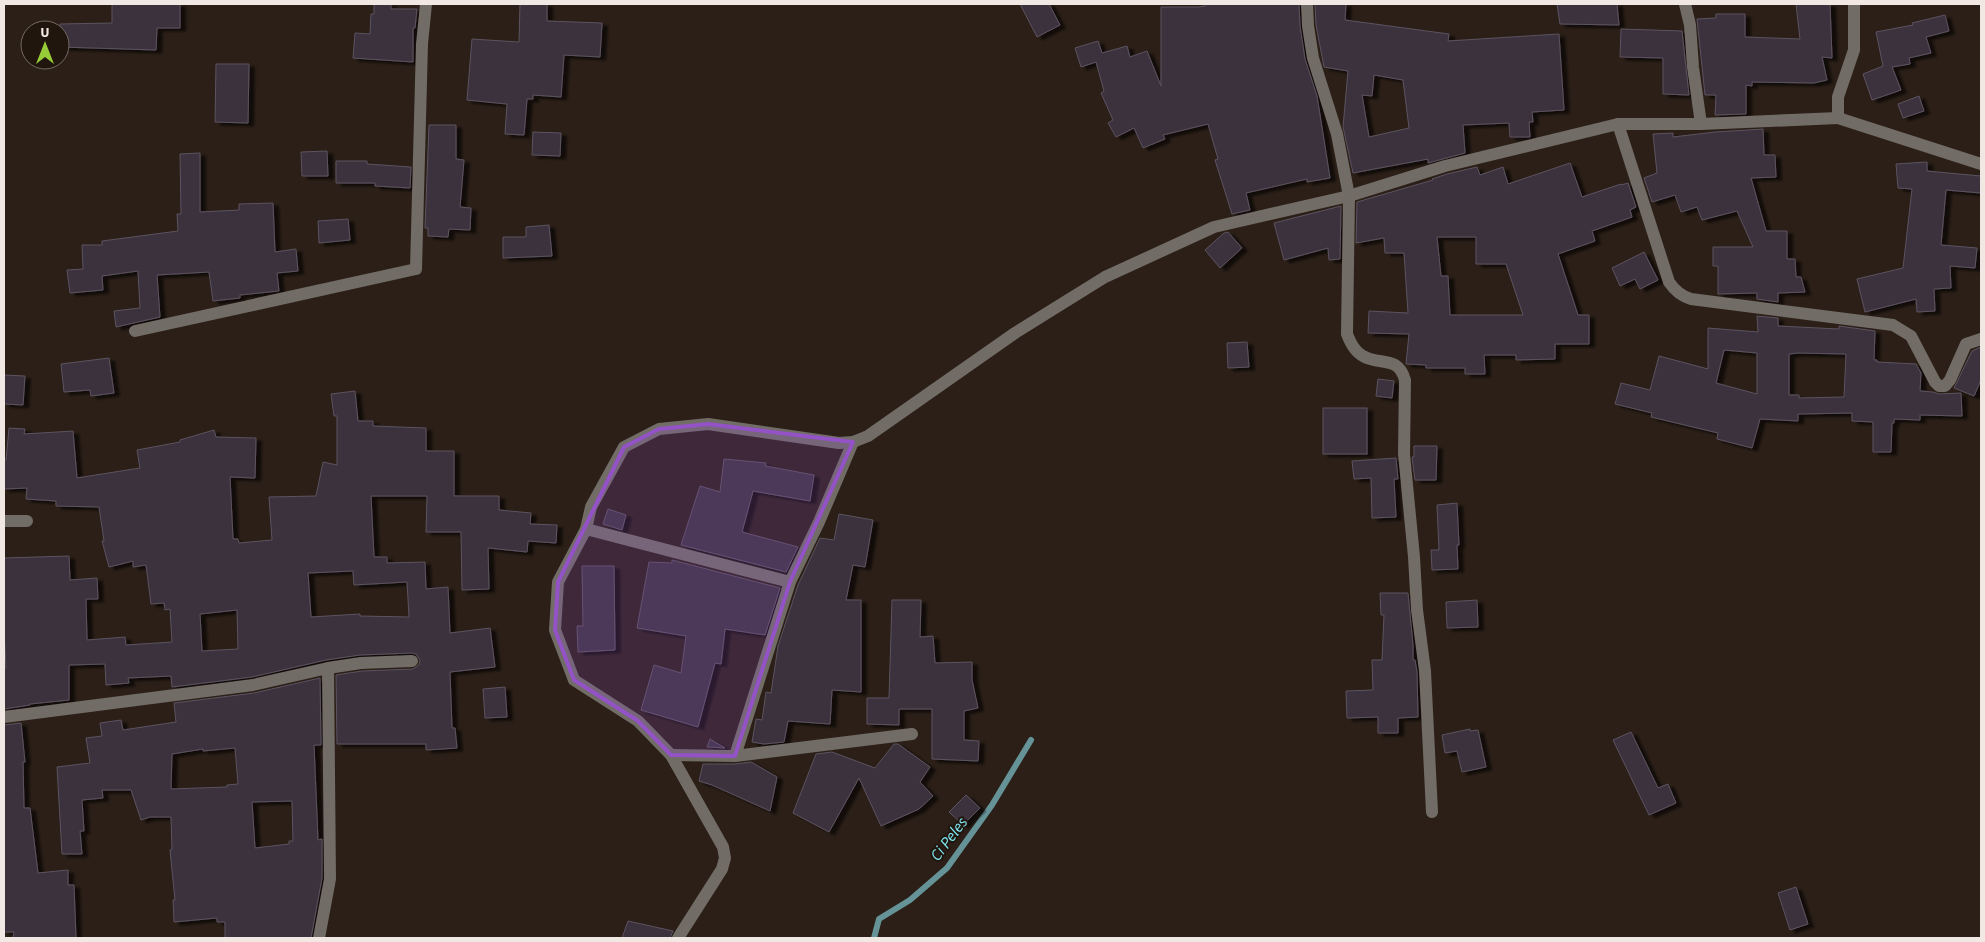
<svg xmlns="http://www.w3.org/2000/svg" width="1985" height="942" font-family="'Source Sans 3',sans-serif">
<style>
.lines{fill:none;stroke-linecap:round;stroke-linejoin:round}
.stream{stroke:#659397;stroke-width:6}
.building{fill:#3a323d;stroke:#5c5360;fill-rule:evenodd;filter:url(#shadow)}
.minor{stroke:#716c66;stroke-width:12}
.marked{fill:#9352c6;fill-opacity:0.2;stroke:#9352c6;stroke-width:4;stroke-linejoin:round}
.labels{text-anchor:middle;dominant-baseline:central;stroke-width:4;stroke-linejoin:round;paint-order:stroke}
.water-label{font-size:16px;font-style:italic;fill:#7ee8f3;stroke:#21160e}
</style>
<defs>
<filter id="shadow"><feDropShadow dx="5.5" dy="3" stdDeviation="1" flood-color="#0009"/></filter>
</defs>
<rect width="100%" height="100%" fill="#2b1f17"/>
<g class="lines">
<polyline class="stream" points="874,938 879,919 910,900 947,868 992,805 1031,740"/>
</g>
<g class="building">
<polygon points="112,4 180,4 180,28 157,28 156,50 60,47 60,24 112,23"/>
<polygon points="374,4 391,4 391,9 417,9 415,28 413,28 413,62 353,58 355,33 370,34 371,14 374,14"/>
<polygon points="520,4 547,4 547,21 602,23 600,57 564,55 561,97 533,95 533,99 527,99 524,135 505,134 507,104 467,100 472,39 519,42"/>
<polygon points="1020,4 1049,4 1060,25 1037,37"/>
<polygon points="1205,4 1299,4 1300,26 1305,59 1317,96 1330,178 1307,182 1307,179 1246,193 1250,210 1232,214 1215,160 1218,159 1208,124 1163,135 1165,139 1143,148 1134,128 1116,137 1108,123 1113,120 1101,93 1104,91 1096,62 1081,67 1075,48 1098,41 1102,53 1127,46 1130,57 1147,51 1161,86 1161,7 1198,7 1205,6"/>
<path d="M 1315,4 L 1346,4 L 1345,20 L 1449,34 L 1448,41 L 1559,34 L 1564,110 L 1532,112 L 1533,122 L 1529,122 L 1530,137 L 1510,137 L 1509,123 L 1463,125 L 1465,153 L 1428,163 L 1428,159 L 1353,173 L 1343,127 L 1348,71 L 1324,67 L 1316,25 ZM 1374,75 L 1403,80 L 1409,128 L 1369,137 L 1362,95 L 1372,96 Z"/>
<polygon points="1557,4 1617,4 1619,25 1560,24"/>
<polygon points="1796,4 1830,4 1832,58 1822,57 1827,80 1814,83 1752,82 1752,86 1746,85 1746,114 1715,115 1716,95 1705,95 1697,19 1716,18 1716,14 1745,14 1745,37 1800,39"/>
<polygon points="1945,15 1949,31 1926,37 1931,53 1909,58 1910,64 1892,67 1901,90 1872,100 1863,74 1883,66 1876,32 1913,25 1912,23"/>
<polygon points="1621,29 1682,31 1689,95 1663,94 1663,58 1620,57"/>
<polygon points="216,64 249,64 248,123 215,122"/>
<polygon points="1919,96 1924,111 1903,118 1898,104"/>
<polygon points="429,125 456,125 456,159 464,160 460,207 471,208 470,230 449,229 448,237 428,236 428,228 425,228"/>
<polygon points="1763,129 1764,155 1775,155 1776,177 1751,178 1766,231 1787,231 1787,259 1795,259 1796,277 1801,277 1805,292 1778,293 1778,302 1757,299 1757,293 1718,294 1718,266 1713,266 1713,247 1753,247 1737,211 1702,220 1697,207 1681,212 1675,195 1652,202 1644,178 1657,173 1653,134 1673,133 1673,137 1715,132"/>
<polygon points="533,132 561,133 560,156 532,155"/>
<polygon points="327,151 328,176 302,176 301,152"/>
<polygon points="200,153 200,212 239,210 239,204 273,203 275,252 296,249 298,271 277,273 279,291 240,295 240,298 213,301 209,272 157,275 160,317 116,327 114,311 140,308 138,271 102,276 103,290 70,293 67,270 83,269 82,245 102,245 102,241 178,231 177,214 181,214 180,154"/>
<polygon points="336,161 367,161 367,164 411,167 410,188 375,186 375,183 336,183"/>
<polygon points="1927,162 1927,171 1981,176 1981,193 1946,190 1941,245 1977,248 1975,268 1950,266 1951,288 1934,289 1935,311 1917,312 1916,299 1865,312 1857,279 1903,268 1912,189 1898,188 1896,164"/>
<path d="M 1570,163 L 1582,197 L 1621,184 L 1621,185 L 1628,183 L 1636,207 L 1630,210 L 1632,217 L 1592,231 L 1595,241 L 1558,254 L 1578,315 L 1589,315 L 1589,344 L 1555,344 L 1555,359 L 1516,360 L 1516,355 L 1484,355 L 1485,374 L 1465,374 L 1465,368 L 1426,368 L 1426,365 L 1406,364 L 1409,334 L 1368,333 L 1369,311 L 1408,313 L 1404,253 L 1385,253 L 1384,238 L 1356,243 L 1357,202 L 1433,180 L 1432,179 L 1447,174 L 1477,167 L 1480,175 L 1503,167 L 1508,184 ZM 1437,237 L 1476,237 L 1476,264 L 1506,264 L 1523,315 L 1450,315 L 1448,276 L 1441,276 Z"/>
<polygon points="1341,206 1340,259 1329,260 1328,248 1284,260 1274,223"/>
<polygon points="348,219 350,240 319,243 318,221"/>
<polygon points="549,225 552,256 503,258 503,237 526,237 526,227"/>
<polygon points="1228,232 1242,248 1220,268 1205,250 1224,233"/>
<polygon points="1644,252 1658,280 1640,289 1635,279 1620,286 1612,268"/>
<path d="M 1757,316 L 1778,318 L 1778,326 L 1839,329 L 1839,326 L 1875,331 L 1874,360 L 1877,360 L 1877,362 L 1916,364 L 1921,373 L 1920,391 L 1933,392 L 1939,394 L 1961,393 L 1962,416 L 1920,415 L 1920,420 L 1894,419 L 1894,423 L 1892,423 L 1891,452 L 1873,452 L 1873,422 L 1852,421 L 1852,413 L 1798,414 L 1798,421 L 1760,419 L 1752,448 L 1717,439 L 1718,433 L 1651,417 L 1652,413 L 1615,404 L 1621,383 L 1650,390 L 1659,356 L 1708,369 L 1708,328 L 1758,332 ZM 1724,350 L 1757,353 L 1757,394 L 1716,383 ZM 1798,353 L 1846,354 L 1844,397 L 1799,398 L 1799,395 L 1789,395 L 1789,354 Z"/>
<polygon points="1247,342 1249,367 1228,368 1227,343"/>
<polygon points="1981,347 1981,380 1974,396 1954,388 1972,351"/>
<polygon points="109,358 114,393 91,396 90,390 64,392 61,364"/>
<polygon points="4,375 25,376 23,405 4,404"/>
<polygon points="1378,379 1394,381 1392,398 1376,396"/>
<path d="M 355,391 L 358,421 L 373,421 L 373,426 L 426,428 L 426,451 L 454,451 L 454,496 L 499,496 L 499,510 L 531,513 L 530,524 L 557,525 L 556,543 L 528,541 L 527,552 L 488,548 L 489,589 L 462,590 L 461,532 L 426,532 L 427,496 L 371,496 L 374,557 L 387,557 L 387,563 L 425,562 L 426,589 L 448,587 L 450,633 L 490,628 L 495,667 L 450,672 L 452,728 L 455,728 L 457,748 L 426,750 L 426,744 L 337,744 L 336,675 L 362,671 L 413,669 L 419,665 L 420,660 L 416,654 L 412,653 L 360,655 L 326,660 L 252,677 L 172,687 L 171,676 L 128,678 L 129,683 L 106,685 L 105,664 L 69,665 L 69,700 L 30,704 L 30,705 L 4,709 L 4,668 L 6,668 L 4,629 L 4,558 L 69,556 L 70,580 L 97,578 L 98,599 L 86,599 L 87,640 L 125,637 L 126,645 L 172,642 L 170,609 L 165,610 L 164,603 L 151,604 L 146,565 L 133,567 L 133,561 L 109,567 L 102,541 L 104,541 L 99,507 L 56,506 L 56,501 L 26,499 L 27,488 L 4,489 L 4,460 L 6,460 L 9,428 L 25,429 L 24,434 L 73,431 L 77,478 L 140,468 L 137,450 L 180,442 L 180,440 L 214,430 L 216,437 L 256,438 L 255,478 L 230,477 L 233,539 L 238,539 L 239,543 L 272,540 L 269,497 L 316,496 L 323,462 L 337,465 L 337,416 L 334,416 L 331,394 ZM 353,571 L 354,585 L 407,582 L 409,617 L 360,616 L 360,614 L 311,617 L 308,573 ZM 237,610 L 238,649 L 202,651 L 200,614 Z"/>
<rect x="1323" y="408" width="44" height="46"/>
<polygon points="1414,446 1437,446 1436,480 1415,480 1412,457 1414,457"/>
<polygon points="1396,458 1398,479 1394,479 1396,517 1372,518 1371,478 1354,479 1352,461"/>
<polygon points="724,459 766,463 765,466 814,475 810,501 753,491 742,532 798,547 786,572 681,545 700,486 720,492"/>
<polygon points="1457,503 1459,545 1457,545 1458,569 1432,570 1431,550 1439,550 1437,505"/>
<polygon points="608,509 626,515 622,530 603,524"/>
<polygon points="839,514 873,520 865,567 853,565 846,600 861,600 861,692 832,690 830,724 788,721 784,742 764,744 752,742 756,719 762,720 766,692 771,693 778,646 798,585 820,538 834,540"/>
<polygon points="672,560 780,588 765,635 725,629 721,664 715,663 698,727 641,710 654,665 681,673 686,636 637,628 649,562 672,563"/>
<polygon points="582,566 614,566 615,650 578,652 577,626 583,626"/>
<polygon points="1380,593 1408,593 1413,645 1413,660 1415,660 1417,672 1418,717 1398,718 1398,733 1378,733 1378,717 1347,718 1346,691 1373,690 1372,660 1382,660 1384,615 1381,615"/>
<polygon points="892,600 921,600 920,637 933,636 935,663 972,662 972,680 978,708 964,711 964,740 979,741 978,761 932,759 932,709 899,709 899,725 867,724 867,698 889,698"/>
<polygon points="1477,600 1478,627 1447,628 1446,602"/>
<path d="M 320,678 L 321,745 L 314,745 L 318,840 L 322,839 L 322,878 L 311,938 L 225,938 L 225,922 L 217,922 L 217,918 L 174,922 L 173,900 L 175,900 L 170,850 L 172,849 L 171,817 L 150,817 L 141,820 L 131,790 L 102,790 L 103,798 L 82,800 L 84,831 L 80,831 L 82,854 L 62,854 L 57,767 L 90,763 L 86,738 L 102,736 L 100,723 L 121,720 L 123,730 L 176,722 L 174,703 L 254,693 ZM 235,748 L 238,784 L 227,785 L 227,787 L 171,789 L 172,754 L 203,749 L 203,751 ZM 292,801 L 293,841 L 289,841 L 289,844 L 255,848 L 252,802 Z"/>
<polygon points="505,687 507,717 485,718 483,689"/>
<polygon points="21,723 25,762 23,762 24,808 30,808 38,873 68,870 68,885 74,885 76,938 13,938 14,932 4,932 4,725"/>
<polygon points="1470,729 1470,731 1478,730 1486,767 1462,772 1457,751 1445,753 1442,735"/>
<polygon points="1631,732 1658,788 1668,784 1676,803 1649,815 1613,740"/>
<polygon points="710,739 725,748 707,747"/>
<polygon points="894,744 898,744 930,767 920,782 933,796 919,809 881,826 859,778 829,832 793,813 816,754 832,752 875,768"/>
<polygon points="751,762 777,777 770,811 712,785 699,781 703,764 735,764"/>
<polygon points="966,795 980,808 963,825 949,812"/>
<polygon points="1796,887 1808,924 1790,930 1778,893"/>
<polygon points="628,921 673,931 670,938 622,938"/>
</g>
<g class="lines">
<g class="minor">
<path d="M 1307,4 L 1308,26 L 1313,58 L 1337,134 L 1349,196 L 1347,334 C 1350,342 1355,352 1363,356 C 1380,366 1398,355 1405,380 L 1404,454 L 1414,557 L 1417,610 L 1425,671 L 1432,812"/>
<polyline points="1685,4 1690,25 1693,67 1701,124"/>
<polyline points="1838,118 1981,164"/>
<path d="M 1618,124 L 1669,282 C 1675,291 1681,296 1691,299 L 1893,325 L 1911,336 L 1935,382 L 1939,386 L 1945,386 L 1950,380 L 1966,344 L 1981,339"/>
<polyline points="135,331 416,269 422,44 426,4"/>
<polyline points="4,521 27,521"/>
<polyline points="586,529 790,582"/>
<polyline points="4,717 253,685 328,668 361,663 412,661"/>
<polyline points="671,755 735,756 912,734"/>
<polyline points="735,756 790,582 819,522 853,442"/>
<polyline points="319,938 330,879 328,668"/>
<polyline points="678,938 722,869 725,858 723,847 671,755 638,721 574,680 555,630 558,582 586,529 591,507 624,447 659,429 708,424 839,443 853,442 868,436 1015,333 1105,277 1214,227 1349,196 1445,166 1618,124 1701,124 1838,118 1838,97 1854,50 1854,4"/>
</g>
</g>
<path class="marked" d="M 708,424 L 853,442 L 790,582 L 735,756 L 671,755 L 638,721 L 574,680 L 555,630 L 558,582 L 624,447 L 659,429 Z"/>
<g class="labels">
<g class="water-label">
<text transform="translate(949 839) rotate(-53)">Ci Peles</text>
</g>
</g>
<rect width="1985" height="942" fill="none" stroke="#f1e8e3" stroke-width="10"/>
<g transform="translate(45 45)"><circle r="24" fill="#21160e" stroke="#746a63"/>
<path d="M0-4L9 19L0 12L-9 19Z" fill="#97cc38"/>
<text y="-8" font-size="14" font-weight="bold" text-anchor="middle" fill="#f1e8e3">U</text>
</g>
</svg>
